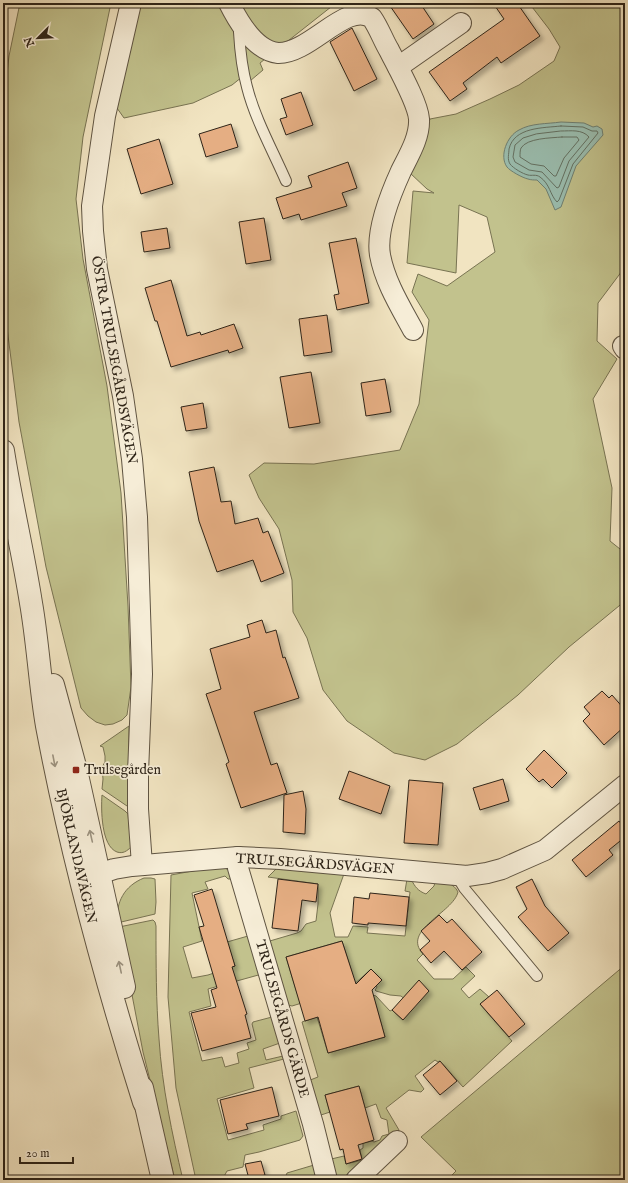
<svg xmlns="http://www.w3.org/2000/svg" width="628" height="1183" font-family="'IM FELL English',serif">
<style>
.green{fill:#c2c28d;stroke:#787352}
.water{fill:#9bbfb1;stroke:#6f8174}
.lines{fill:none;stroke-linecap:round;stroke-linejoin:round}
.shore{stroke:#647264;stroke-width:1}
.building{fill:#e5ae83;stroke:#2e2418;filter:url(#shadow)}
.service-casing{stroke:#5f5442;stroke-width:12}
.minor-casing{stroke:#5f5442;stroke-width:22}
.tertiary-casing{stroke:#5f5442;stroke-width:24}
.service{stroke:#f6edd7;stroke-width:10}
.minor{stroke:#f6edd7;stroke-width:20}
.tertiary{stroke:#f6edd7;stroke-width:22}
.oneway{stroke:#9c9381}
.poi-dot{fill:#8f2418;stroke:#f6edd7;stroke-width:1.5}
.labels{text-anchor:middle;dominant-baseline:central;stroke-width:3.5;stroke-linejoin:round;paint-order:stroke}
.street-label{font-size:14px;fill:#2e2418;stroke:#f6edd7}
.poi-label{font-size:14px;fill:#2e2418;stroke:#f6edd7;text-anchor:start}
</style>
<defs>
<filter id="shadow"><feDropShadow dx="3.5" dy="3.5" stdDeviation="2" flood-color="#0004"/></filter>
</defs>
<rect width="100%" height="100%" fill="#f1e4c1"/>
<filter id="stains"><feTurbulence type="fractalNoise" baseFrequency=".005" numOctaves="4"/><feColorMatrix values="0 0 0 0 .2 0 0 0 0 .09 0 0 0 0 .02 0 0 0 .5 -.17"/></filter>
<radialGradient id="worn" r=".72"><stop offset=".6" stop-color="#630" stop-opacity="0"/><stop offset="1" stop-color="#630" stop-opacity=".3"/></radialGradient>
<g class="green">
<polygon points="20,3 111,3 83,137 76,199 83,259 107,386 121,493 128,606 131,687 127,715 122,720 113,724 105,725 96,722 88,716 81,708 46,567 19,422 3,296 3,111 9,56"/>
<polygon points="134,3 336,3 260,63 263,70 250,81 247,73 232,85 193,103 124,118 112,101"/>
<polygon points="529,3 625,3 625,267 598,303 597,341 617,359 593,399 612,488 610,541 625,553 625,601 569,647 518,695 457,744 425,760 394,753 347,721 323,690 307,638 293,612 292,580 279,529 259,498 249,475 264,463 314,464 400,450 419,404 429,320 412,292 418,274 447,286 495,252 487,217 459,205 456,273 407,263 413,191 434,193 427,189 410,173 430,119 456,114 490,99 519,85 554,61 560,47 549,29"/>
<polygon points="129,726 128,805 127,806 102,789 103,779 102,767 105,762 105,756 103,747 100,746"/>
<path d="M 102,795 L 125,811 L 128,814 L 131,847 C 127,851 123,854 117,852 C 101,846 101,809 102,795 Z"/>
<polygon points="214,867 222,867 229,870 231,879 228,879 225,876 205,882 208,889 192,893 202,941 183,947 192,978 208,975 235,966 227,942 248,936 262,974 208,989 211,1006 189,1012 202,1061 222,1057 225,1067 239,1063 237,1053 249,1049 247,1043 256,1040 252,1024 253,1022 272,1017 280,1043 263,1049 266,1060 283,1056 284,1059 249,1068 254,1088 217,1099 228,1140 264,1130 263,1125 281,1119 281,1116 296,1111 303,1136 300,1140 259,1152 245,1155 243,1167 227,1171 222,1180 196,1180 176,1088 168,997 171,875"/>
<path d="M 278,867 L 345,871 L 330,913 L 335,937 L 348,937 L 353,926 L 368,927 L 367,933 L 405,936 L 410,892 L 405,891 L 407,879 L 411,879 C 415,887 418,891 426,894 L 434,886 L 436,879 C 444,882 454,883 458,892 C 453,913 401,930 423,954 L 417,960 L 434,979 L 453,979 L 466,967 L 475,976 L 461,989 L 469,998 L 480,989 L 489,997 L 480,1004 L 512,1041 L 463,1087 L 440,1061 L 438,1062 L 435,1060 L 415,1076 L 424,1089 L 421,1092 L 409,1090 L 386,1108 L 399,1130 L 349,1180 L 332,1180 L 327,1160 L 344,1156 L 346,1164 L 362,1160 L 360,1150 L 363,1148 L 363,1143 L 372,1141 L 374,1142 L 380,1140 L 382,1136 L 389,1134 L 387,1120 L 381,1118 L 376,1104 L 365,1108 L 359,1086 L 325,1095 L 330,1112 L 315,1117 L 305,1082 L 318,1077 L 302,1022 L 317,1017 L 314,1007 L 328,1053 L 385,1037 L 373,995 L 376,996 L 390,1011 L 392,1010 L 403,1020 L 414,1007 L 401,996 L 390,995 L 376,991 L 375,990 L 377,987 L 376,985 L 382,980 L 371,969 L 351,987 L 354,979 L 342,941 L 286,957 L 298,996 L 315,999 L 292,1006 L 288,1005 L 263,943 L 297,933 L 301,931 L 306,924 L 316,921 L 318,904 L 318,884 L 268,877 Z"/>
<path d="M 144,878 L 151,878 L 155,879 L 156,902 L 155,914 L 117,923 C 116,902 124,886 144,878 Z"/>
<path d="M 153,920 L 155,922 L 156,926 C 156,964 156,1001 159,1039 C 162,1086 172,1134 183,1180 L 175,1180 L 143,1052 L 119,927 Z"/>
<polygon points="625,965 625,1180 447,1180 456,1171 421,1137"/>
<polygon points="314,1165 320,1180 284,1180 287,1173"/>
</g>
<path class="water" d="M 561,122 L 584,123 L 593,127 L 597,126 L 602,129 L 603,135 L 576,166 L 561,207 L 555,210 L 546,189 L 537,180 C 534,180 531,180 528,179 C 523,178 510,171 507,167 C 499,156 507,136 519,130 C 531,123 547,124 561,122 Z"/>
<g class="lines">
<g class="shore">
<path d="M 561,126 L 583,127 L 592,131 L 597,131 L 598,133 L 573,164 L 559,200 L 557,202 C 550,195 550,184 540,177 C 536,174 532,176 528,175 C 523,174 513,168 510,164 C 507,159 509,154 509,149 C 514,127 543,128 561,126 Z"/>
<path d="M 561,131 C 571,131 582,129 589,137 L 569,161 L 559,187 L 557,188 L 542,172 L 529,170 L 515,162 L 513,157 L 515,145 L 523,138 L 536,134 Z"/>
<path d="M 562,137 L 577,137 L 579,140 L 564,158 L 556,176 L 554,176 L 544,166 L 531,164 L 520,157 C 520,154 520,150 521,148 C 527,138 551,138 562,137 Z"/>
</g>
</g>
<g class="building">
<polygon points="388,3 420,3 434,24 413,39"/>
<polygon points="493,3 517,3 540,36 501,63 497,57 463,83 467,89 450,101 429,72 504,19"/>
<polygon points="352,28 377,79 354,91 330,42"/>
<polygon points="301,92 313,125 286,135 280,119 287,117 281,99"/>
<polygon points="231,124 238,147 206,157 199,134"/>
<polygon points="159,139 173,184 141,194 127,149"/>
<polygon points="348,162 357,188 342,193 347,206 301,220 299,214 283,219 276,198 312,187 308,176"/>
<polygon points="264,218 271,260 246,264 239,222"/>
<polygon points="167,228 170,248 144,252 141,232"/>
<polygon points="356,238 369,303 337,310 334,295 339,294 329,243"/>
<polygon points="171,280 187,336 200,332 201,335 234,324 243,348 229,353 228,350 171,367 157,321 155,321 145,288"/>
<polygon points="327,315 332,352 304,356 299,319"/>
<polygon points="311,372 320,423 289,428 280,377"/>
<polygon points="385,379 391,412 366,416 361,383"/>
<polygon points="203,403 207,428 186,431 181,407"/>
<polygon points="214,467 221,502 231,501 235,524 258,518 263,533 268,531 284,573 261,582 253,560 217,572 199,521 189,472"/>
<polygon points="262,620 266,633 276,630 283,658 285,657 299,698 254,712 271,765 277,763 287,793 241,808 226,764 229,762 206,694 221,689 210,649 250,637 247,625"/>
<polygon points="602,691 609,698 612,695 625,710 625,726 604,745 583,721 590,714 584,707"/>
<polygon points="544,750 567,773 552,788 543,779 539,782 526,769"/>
<polygon points="349,771 390,786 381,814 339,799"/>
<polygon points="503,779 509,801 480,810 473,788"/>
<polygon points="409,780 443,783 438,845 404,843"/>
<polygon points="303,791 306,809 305,834 283,832 284,795"/>
<polygon points="619,821 625,829 625,837 609,850 613,855 586,877 572,860"/>
<polygon points="278,879 318,884 316,902 302,900 298,931 272,928"/>
<polygon points="532,879 545,906 569,933 548,951 518,917 527,909 516,887"/>
<polygon points="212,889 235,966 232,967 247,1014 245,1015 251,1038 202,1051 191,1013 216,1007 211,990 217,988 199,927 204,926 194,895"/>
<polygon points="370,893 409,897 406,926 368,923 368,925 352,923 354,897 369,899"/>
<polygon points="439,915 447,923 452,919 482,952 462,970 444,951 431,963 420,950 430,941 421,931"/>
<polygon points="342,941 356,984 371,969 382,980 372,990 385,1037 328,1053 318,1017 305,1021 286,957"/>
<polygon points="419,980 429,991 403,1020 392,1010"/>
<polygon points="497,990 525,1024 509,1037 480,1004"/>
<polygon points="440,1061 457,1081 440,1095 423,1075"/>
<polygon points="359,1086 374,1140 358,1145 362,1159 346,1164 343,1149 340,1150 325,1095"/>
<polygon points="272,1087 279,1116 246,1124 248,1129 228,1134 220,1100"/>
<polygon points="261,1161 265,1175 249,1179 245,1164"/>
</g>
<g class="lines">
<defs>
<g id="service">
<path d="M 244,28 L 239,32 C 240,50 242,69 247,87 C 255,119 273,151 286,181"/>
<polyline points="460,876 461,883 464,888 537,976"/>
</g>
<g id="minor">
<polyline points="131,3 105,116 92,206 93,231 97,269 123,396 132,459 137,517 142,674 138,773 138,809 142,865"/>
<path d="M 229,3 C 238,21 255,51 278,53 C 310,54 347,0 372,18 C 379,28 383,40 389,50 C 397,66 418,103 419,119 C 420,137 409,155 401,171 C 391,193 376,231 380,255 C 385,282 400,306 413,330"/>
<polyline points="398,67 461,23"/>
<polyline points="623,346 625,349"/>
<polyline points="238,857 238,868 313,1124 327,1180"/>
<polyline points="99,874 114,869 132,866 238,857 280,859 467,876 487,873 502,869 545,850 625,785"/>
<polyline points="356,1180 397,1141"/>
</g>
<g id="tertiary">
<path d="M 3,451 C 11,502 23,552 31,603 C 38,643 40,685 47,726 C 71,853 105,979 144,1102"/>
<polyline points="53,685 76,770 124,987"/>
<polyline points="142,1088 163,1180"/>
</g>
</defs>
<use href="#service" class="service-casing"/>
<use href="#minor" class="minor-casing"/>
<use href="#tertiary" class="tertiary-casing"/>
<use href="#service" class="service"/>
<use href="#minor" class="minor"/>
<use href="#tertiary" class="tertiary"/>
</g>
<defs><path id="oneway-shaft" d="M-6 0H5M1.5-3L5.5 0L1.5 3" fill="none" stroke-width="1.6" stroke-linecap="round" stroke-linejoin="round"/></defs>
<g class="oneway">
<use href="#oneway-shaft" transform="translate(54 761) rotate(79)"/>
<use href="#oneway-shaft" transform="translate(91 836) rotate(-103)"/>
<use href="#oneway-shaft" transform="translate(120 967) rotate(-102)"/>
</g>
<rect class="poi-dot" x="72" y="766" width="8" height="8" rx="2"/>
<g class="labels">
<g class="street-label">
<text transform="translate(114 360) rotate(80)">ÖSTRA TRULSEGÅRDSVÄGEN</text>
<text transform="translate(76 856) rotate(77)">BJÖRLANDAVÄGEN</text>
<text transform="translate(315 864) rotate(4)">TRULSEGÅRDSVÄGEN</text>
<text transform="translate(282 1019) rotate(74)">TRULSEGÅRDS GÄRDE</text>
</g>
<g class="poi-label">
<text x="84" y="770">Trulsegården</text>
</g>
</g>
<rect width="628" height="1183" fill="none" stroke="#f1e4c1" stroke-width="16"/>
<rect x="4" y="4" width="620" height="1175" fill="none" stroke="#2e2418" stroke-width="2"/>
<rect x="8" y="8" width="612" height="1167" fill="none" stroke="#2e2418"/>
<g transform="translate(38 38) rotate(246)" stroke="#f6edd7" stroke-width="3" paint-order="stroke">
<path d="M0-3L7 15L0 10L-7 15Z" fill="#2e2418"/>
<text y="-6" font-size="11" font-weight="bold" text-anchor="middle" fill="#2e2418">N</text>
</g>
<path d="M20 1157v6h53v-6" fill="none" stroke="#2e2418" stroke-width="2"/>
<text x="26" y="1157" font-size="12" fill="#2e2418" stroke="#f6edd7" stroke-width="3" paint-order="stroke">20 m</text>
<rect width="100%" height="100%" filter="url(#stains)"/>
<rect width="100%" height="100%" fill="url(#worn)"/>
</svg>
